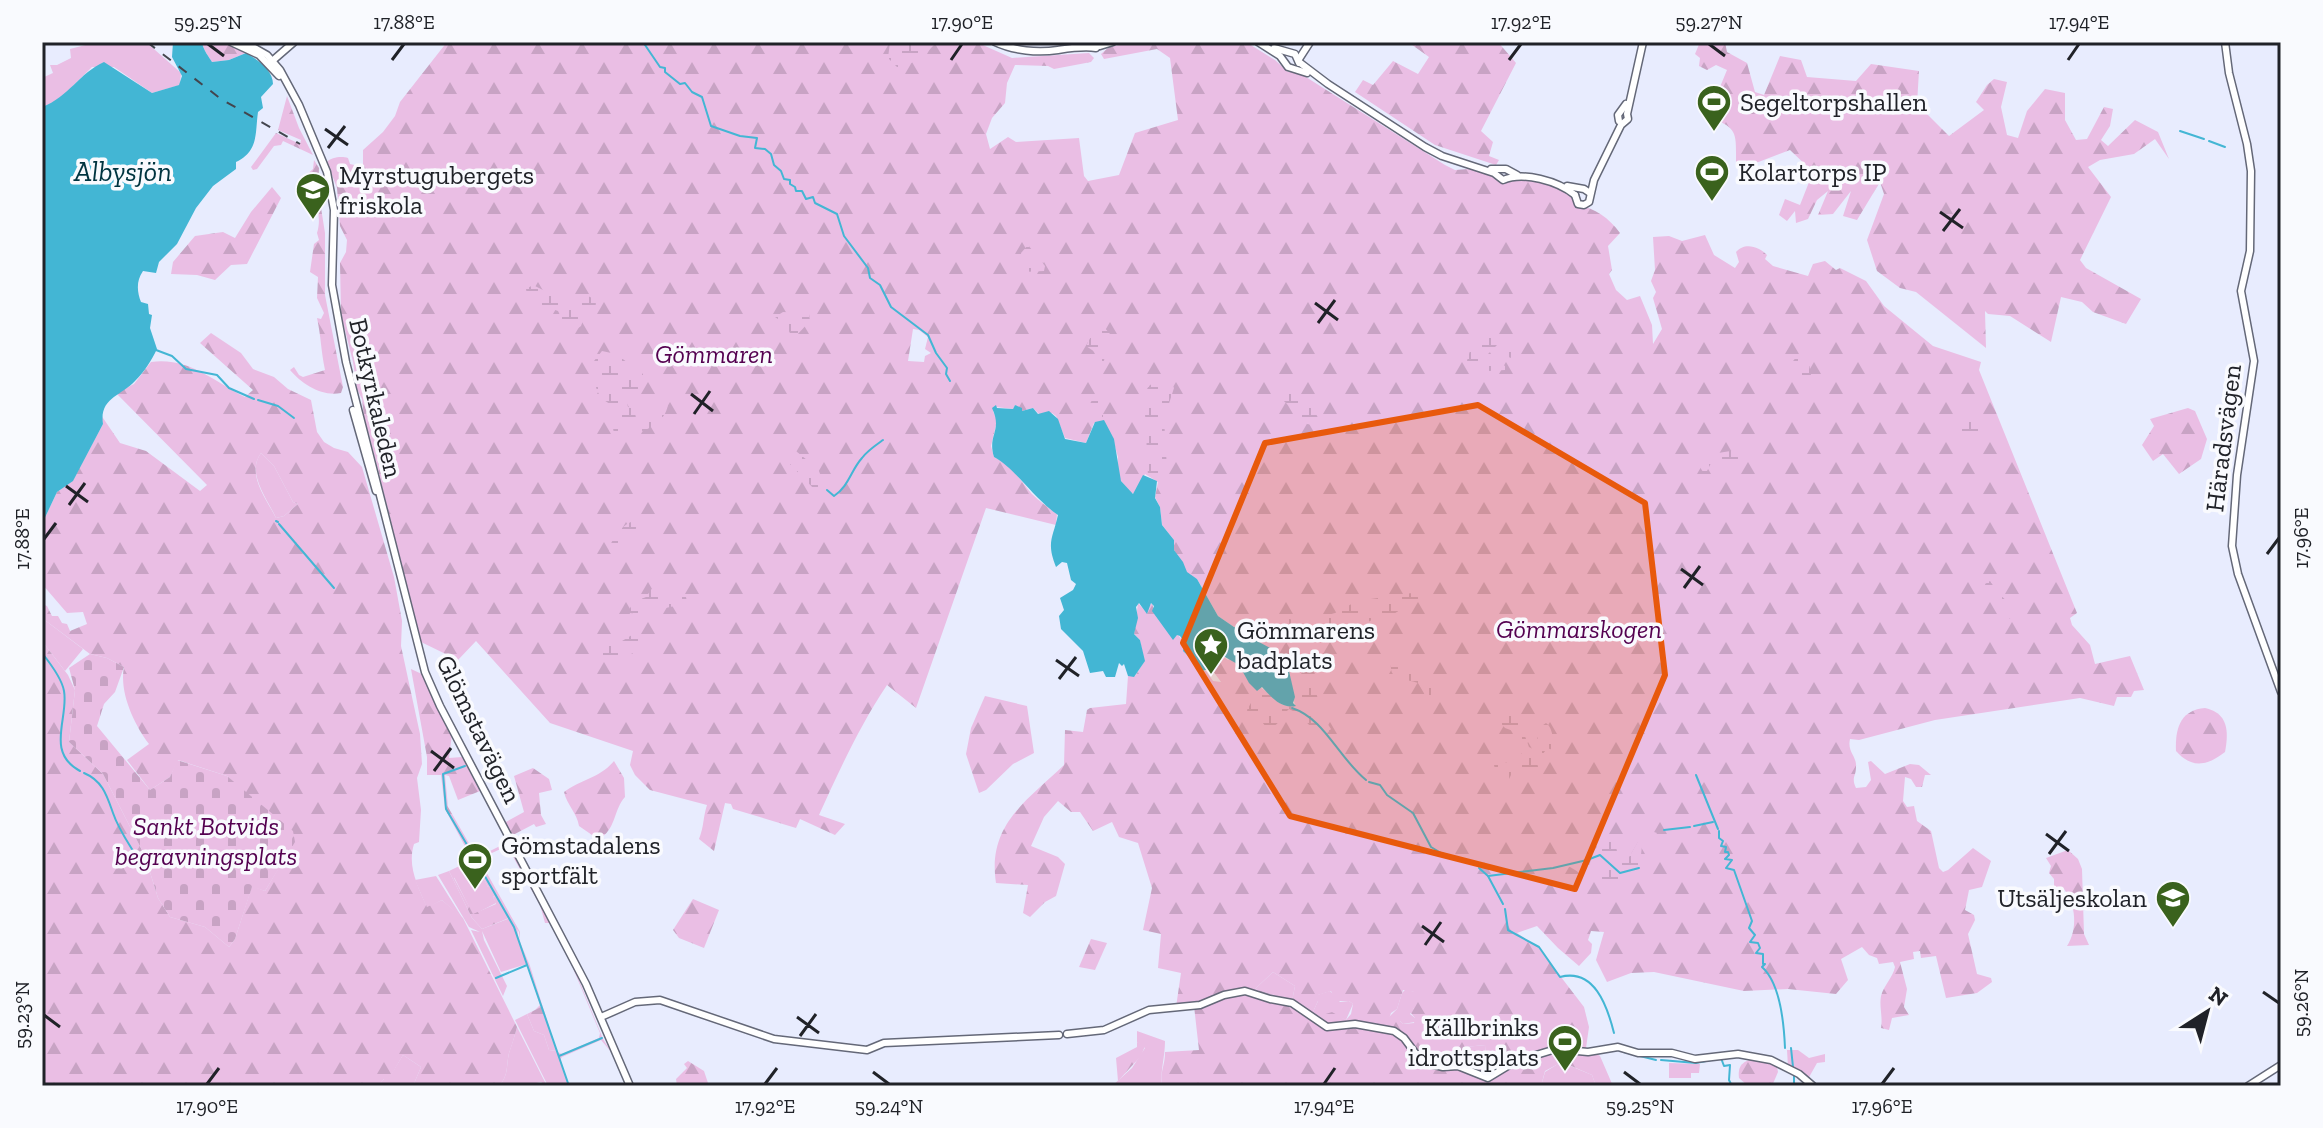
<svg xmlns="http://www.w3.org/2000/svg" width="2323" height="1128" font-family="'Zilla Slab',serif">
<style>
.green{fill:#eabee4;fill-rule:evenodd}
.forest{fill:url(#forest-firs);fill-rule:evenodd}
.wetland{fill:url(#wetland-marsh)}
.cemetery{fill:url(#cemetery-stones)}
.water{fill:#43b6d4}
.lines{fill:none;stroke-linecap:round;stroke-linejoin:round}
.stream{stroke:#43b6d4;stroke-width:2}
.secondary-casing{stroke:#646878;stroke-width:9}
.secondary{stroke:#fff;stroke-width:6}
.rail{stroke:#43454e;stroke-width:2;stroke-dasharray:10 10;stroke-linecap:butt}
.marked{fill:#e8590c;fill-opacity:0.2;stroke:#e8590c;stroke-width:6;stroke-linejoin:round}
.ticks{fill:none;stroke:#202228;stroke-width:3}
.labels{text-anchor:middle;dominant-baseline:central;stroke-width:7;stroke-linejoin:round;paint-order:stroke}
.poi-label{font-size:26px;fill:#202228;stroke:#f9fafe;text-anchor:start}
.park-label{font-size:26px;font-style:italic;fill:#540150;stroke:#f9fafe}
.street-label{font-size:26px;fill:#202228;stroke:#f9fafe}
.water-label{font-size:28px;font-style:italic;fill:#003440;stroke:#f9fafe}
.neatline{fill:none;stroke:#202228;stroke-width:3}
.ticks-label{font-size:20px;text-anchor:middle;fill:#202228}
</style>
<defs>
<pattern id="forest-firs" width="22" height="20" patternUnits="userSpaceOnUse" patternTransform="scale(2)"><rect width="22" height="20" fill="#eabee4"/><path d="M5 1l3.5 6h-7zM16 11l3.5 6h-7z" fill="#c8a3c4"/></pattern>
<pattern id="wetland-marsh" width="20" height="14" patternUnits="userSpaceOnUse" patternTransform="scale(2)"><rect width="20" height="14" fill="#eabee4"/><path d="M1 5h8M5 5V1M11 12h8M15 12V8" fill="none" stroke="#c8a3c4"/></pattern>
<pattern id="cemetery-stones" width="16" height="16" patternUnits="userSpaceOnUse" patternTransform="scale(2)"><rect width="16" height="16" fill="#eabee4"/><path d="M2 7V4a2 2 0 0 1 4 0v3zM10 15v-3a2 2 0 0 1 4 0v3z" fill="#c8a3c4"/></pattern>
</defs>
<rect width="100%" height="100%" fill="#e8ecfe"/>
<g class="green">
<polygon points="97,42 146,42 181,73 180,85 152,93 114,67 92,67 58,101 42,107 42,78 53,73 50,65 57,65 71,58 70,49"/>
<path d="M 261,453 L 274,466 L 293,502 L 298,504 L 284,516 L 276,518 C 267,498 246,473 261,453 Z"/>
<polygon points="42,618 83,649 65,671 42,641"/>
<path d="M 502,845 L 509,845 C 549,904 576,972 603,1039 L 612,1053 L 601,1040 L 562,1057 L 560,1060 L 569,1086 L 548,1086 L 515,1020 L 527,1014 L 534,1031 L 544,1035 L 549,1050 L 556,1051 L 541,1008 L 535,1010 L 540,1005 L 527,964 L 501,972 L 482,931 L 484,940 L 507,986 L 503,996 L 471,930 L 480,932 L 469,927 L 438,875 L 449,871 L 472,918 L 482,929 L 510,918 L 496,895 L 493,897 L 496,903 L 473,915 L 454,877 L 477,866 L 488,887 L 491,887 L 476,858 ZM 507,846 L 540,905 L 545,923 L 551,923 L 565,949 L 600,1033 L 599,1038 L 562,1054 L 557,1052 L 530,966 L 511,920 L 519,932 L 520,941 L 520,932 L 479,859 Z"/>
<polygon points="436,876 463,919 442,900 427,908 415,880"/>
<polygon points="1273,972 1295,986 1292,1001 1255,989"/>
<polygon points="1406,989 1414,992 1414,1008 1410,1014 1415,1018 1415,1022 1403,1024 1400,1021 1389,1019 1378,1023 1373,1015 1382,1007 1382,993 1393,990 1398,994 1397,999 1386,1003 1384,1009 1389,1017 1397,1009 1402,993"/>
<polygon points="1330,991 1340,1002 1349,1001 1353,1004 1346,1020 1337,1016 1317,1018 1312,1014 1318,1001 1317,995"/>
<path d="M 517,1027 L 547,1086 L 541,1082 L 522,1086 L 499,1086 C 509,1075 506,1066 509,1053 C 512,1044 515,1035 517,1027 Z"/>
<path d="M 1137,1031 L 1165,1041 C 1165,1058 1160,1070 1162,1086 L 1112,1086 L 1132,1068 L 1145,1048 L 1137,1042 Z"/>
<polygon points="1486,1045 1485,1067 1475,1062 1463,1062 1460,1057 1464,1047"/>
<polygon points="1787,1050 1798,1050 1809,1058 1825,1054 1825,1062 1817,1063 1808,1079 1788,1067"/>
<polygon points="403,1055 421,1067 413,1086 389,1086 383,1083 378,1086 384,1079 389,1078"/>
<polygon points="1561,1062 1592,1075 1596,1086 1541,1086 1545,1072"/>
<polygon points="1669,1063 1700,1064 1699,1073 1691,1073 1691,1078 1669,1078"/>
</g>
<g class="forest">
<path d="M 202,42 L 221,42 L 248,52 L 229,60 L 212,62 C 209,57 203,50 202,42 Z"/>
<path d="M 447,42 L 855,42 L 872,45 L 872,42 L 976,42 L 1012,58 L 1089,53 L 1094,58 L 1091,62 L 1054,69 L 1048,66 L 1015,65 L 1007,83 L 1005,103 L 992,118 L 986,134 L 990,149 L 1008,137 L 1016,142 L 1079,138 L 1084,176 L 1088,181 L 1119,175 L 1135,133 L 1178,120 L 1170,58 L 1157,49 L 1104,59 L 1101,54 L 1109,47 L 1137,42 L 1246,42 L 1275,60 L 1288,72 L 1298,72 L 1445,165 L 1455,170 L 1468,169 L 1551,184 L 1570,192 L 1577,205 C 1595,208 1609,218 1620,233 L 1608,246 L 1612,270 L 1609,274 L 1616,290 L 1627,300 L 1640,296 L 1652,325 L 1653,344 L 1662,329 L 1653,298 L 1656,292 L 1651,281 L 1655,270 L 1653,237 L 1669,236 L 1682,241 L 1705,235 L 1714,255 L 1735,268 L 1739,262 L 1736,252 C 1744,242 1759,246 1767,255 L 1765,259 L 1773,266 L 1808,276 L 1813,264 L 1825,261 L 1836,270 L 1840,268 L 1866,281 L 1884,306 L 1933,346 L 1981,362 L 1979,370 L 2077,613 L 2070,618 L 2072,625 L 2090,645 L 2095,664 L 2130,656 L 2144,690 L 2134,691 L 2131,697 L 2117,697 L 2114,706 L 2080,698 L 1935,720 L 1859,740 L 1850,739 C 1847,752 1857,756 1856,767 C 1856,777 1851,777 1856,788 L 1866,787 L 1871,780 L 1868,762 L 1871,761 L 1885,774 L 1910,764 L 1919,765 L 1931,775 L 1925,775 L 1922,787 L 1916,787 L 1911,779 L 1905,777 L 1903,801 L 1907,807 L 1914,806 L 1917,821 L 1931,831 L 1939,868 L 1943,872 L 1948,870 L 1973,848 L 1991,861 L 1982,887 L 1969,890 L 1965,910 L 1974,915 L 1975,920 L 1968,934 L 1977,974 L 1991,978 L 1992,982 L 1977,993 L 1946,998 L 1936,956 L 1921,958 L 1920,951 L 1913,952 L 1914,959 L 1900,962 L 1907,989 L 1904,1007 L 1909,1015 L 1892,1018 L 1889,1030 L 1881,1028 C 1883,1017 1879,1007 1881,996 C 1884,985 1893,977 1895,967 L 1893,962 L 1879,964 L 1877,958 L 1869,955 L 1862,947 L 1841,959 L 1848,980 L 1836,994 L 1788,989 L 1744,991 L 1654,972 L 1631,973 L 1607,982 L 1596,960 L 1604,932 L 1591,931 L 1588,940 L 1592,944 L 1591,953 L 1579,966 L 1558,948 L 1537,926 L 1517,933 L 1538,947 L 1584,1007 L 1589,1027 L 1586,1048 L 1600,1056 L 1613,1086 L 1596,1086 L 1592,1075 L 1562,1062 L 1545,1071 L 1541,1086 L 1162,1086 C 1160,1069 1165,1067 1165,1052 L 1199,1050 L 1194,1006 L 1176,1007 L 1181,973 L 1158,968 L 1161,934 L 1143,930 L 1152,888 L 1138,843 L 1119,837 L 1112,822 L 1093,831 L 1080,812 L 1071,812 L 1058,801 L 1044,817 L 1031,846 L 1058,857 L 1065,864 L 1056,896 L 1045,902 L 1030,917 L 1023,913 L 1028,885 L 996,883 C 987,824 1028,800 1064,765 L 1065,730 L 1083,732 L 1087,710 L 1090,708 L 1126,704 L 1128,676 L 1135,676 L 1144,662 L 1140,640 L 1134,634 L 1138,603 L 1147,613 L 1147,608 L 1152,603 C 1154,615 1165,626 1175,637 L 1177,634 C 1184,641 1185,647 1189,656 C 1192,662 1198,664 1201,671 L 1206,671 L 1213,681 L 1221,682 L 1210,667 L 1218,653 L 1228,660 L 1230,658 L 1233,660 C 1251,676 1266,711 1295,705 L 1289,671 L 1282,660 L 1251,632 L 1234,627 L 1218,616 L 1197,579 L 1187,574 L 1174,550 L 1174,540 L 1162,525 L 1160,507 L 1155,497 L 1158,482 L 1145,474 L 1135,494 L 1131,493 L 1121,481 L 1117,472 L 1118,457 L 1112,436 L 1094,423 L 1086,443 L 1065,438 L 1056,416 L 1052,413 L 1039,414 L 1033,408 L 1022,411 L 1015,405 L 1013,409 L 996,407 L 993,411 L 997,421 L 991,446 L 994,457 C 1008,463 1018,476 1027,488 C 1033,497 1049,508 1057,514 L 1056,525 L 986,508 L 916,708 L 887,685 C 859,727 840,769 819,815 L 845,824 L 835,835 L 800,819 L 796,828 L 733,809 L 731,804 L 725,803 L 714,851 L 699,839 C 704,827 703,817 707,805 L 650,790 L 635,775 L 630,765 L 633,751 L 550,723 L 476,641 L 458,660 L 421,642 L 369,434 L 365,427 L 362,399 L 357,389 L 353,362 L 341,314 L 340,263 L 346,252 L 347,240 L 340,226 L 337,188 L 327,162 C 331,157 342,156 348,158 L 350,164 L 363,167 L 363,150 L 383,132 L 395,116 L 400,102 ZM 913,329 L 919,330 L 928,337 L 925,349 L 931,353 L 925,356 L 924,362 L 908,361 ZM 1273,972 L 1295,986 L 1292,1001 L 1255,989 ZM 1403,990 L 1414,992 L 1414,1008 L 1410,1012 L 1415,1018 L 1414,1023 L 1403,1024 L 1398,1019 L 1389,1019 L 1391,1013 L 1397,1009 ZM 1331,991 L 1335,1001 L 1349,1001 L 1353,1004 L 1351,1014 L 1346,1020 L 1332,1012 L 1316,1017 L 1312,1014 L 1318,1001 L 1318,995 ZM 1486,1045 L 1486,1066 L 1475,1062 L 1463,1062 L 1460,1057 L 1464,1047 Z"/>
<polygon points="1408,42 1498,42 1516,63 1481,131 1493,142 1489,156 1499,160 1496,165 1435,145 1355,92 1363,80 1373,85 1393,61 1418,74 1429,57"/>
<path d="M 1700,42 L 1725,42 L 1727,52 L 1747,63 L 1755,92 L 1764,95 L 1780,56 L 1801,60 L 1807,77 L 1856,81 L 1871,64 L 1919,71 L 1917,104 L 1949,136 L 1984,110 L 1976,102 L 1987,85 L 1994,79 L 2007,82 L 2001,107 L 2007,135 L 2018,138 L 2027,111 L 2045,89 L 2065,93 L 2065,120 L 2076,140 L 2087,139 L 2104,107 L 2113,109 L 2110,126 L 2101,140 L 2108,146 L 2135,120 L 2158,132 L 2169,159 L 2155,139 L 2134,154 L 2100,160 L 2088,167 L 2111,197 L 2080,260 L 2086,268 L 2141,299 L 2126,324 L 2093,312 L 2082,302 L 2061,297 L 2051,342 L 2010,316 L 1988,314 L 1985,311 L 1986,348 L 1916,292 L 1900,288 L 1877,271 L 1867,240 L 1884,194 L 1880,182 L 1857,220 L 1843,216 L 1851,191 L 1833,214 L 1818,215 L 1828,191 L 1817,200 L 1808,219 L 1796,223 L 1795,211 L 1787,221 L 1779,215 L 1785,199 L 1800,205 L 1813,172 L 1790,150 L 1748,166 L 1736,163 C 1736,131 1738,129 1708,116 L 1727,70 L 1716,65 L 1707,70 L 1699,66 L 1700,58 L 1695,54 Z"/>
<polygon points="287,96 299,128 313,155 283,141 281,145 274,146 257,169 253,170 251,167 276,133 300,144 301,140 278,130"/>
<path d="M 314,160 L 319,168 L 318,189 L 325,233 L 325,295 L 343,387 L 341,393 C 322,397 302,384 290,370 L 294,367 L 299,375 L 303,377 L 325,370 C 321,352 321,336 317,318 L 321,319 L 324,313 L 317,298 L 318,277 L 310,272 L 314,244 L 319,240 L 317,233 C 323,215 314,193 303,178 L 313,169 Z"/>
<polygon points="272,187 281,198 247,264 231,265 215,280 197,275 171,274 173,262 195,236 223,232 235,238 251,212"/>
<path d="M 211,333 L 241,353 L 253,369 L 274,377 L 288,389 L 311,400 L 317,432 L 324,442 L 334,448 L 348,452 L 362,467 L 394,577 L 402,621 L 401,646 L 420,734 L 422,764 L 417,778 L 421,810 L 419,842 L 414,844 C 407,867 418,886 427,907 L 442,900 L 463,918 L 517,1027 C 515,1035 512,1045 509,1053 C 506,1066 509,1075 499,1086 L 413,1086 L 421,1067 L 403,1055 L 389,1079 L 384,1079 L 378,1086 L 42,1086 L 42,641 L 68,675 L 75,690 L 69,742 L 103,774 L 145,856 L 158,898 L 170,917 L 205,927 L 229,947 L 235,939 L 252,886 L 265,891 L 294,842 L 227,776 L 178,760 L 170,777 L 150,790 L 127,760 L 149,744 C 134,724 119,692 124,667 L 107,658 L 90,654 L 42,618 L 42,604 L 47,606 L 52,616 L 58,616 L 62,623 L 67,624 L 70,631 L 87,624 L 83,612 L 67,613 L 42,584 L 42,524 L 57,492 L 73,480 L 103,424 L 101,415 L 120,443 L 146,451 L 200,491 L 207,485 L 116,393 L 134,384 L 151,362 C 189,357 213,381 245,397 L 253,390 L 200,343 ZM 261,453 L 274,466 L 293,502 L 298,504 L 284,516 L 276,518 C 266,498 246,474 261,453 Z"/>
<polygon points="2188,408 2195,411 2207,439 2201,459 2179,474 2163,454 2153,461 2142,445 2154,426 2150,419"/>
<polygon points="411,669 424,675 447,728 452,734 449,758 462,757 480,791 458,800 449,776 445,775 448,807 474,852 472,854 468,852 445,809 441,775 427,775 427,757"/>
<polygon points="985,696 1027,706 1034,753 1013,764 986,790 979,793 966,754 971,728"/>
<path d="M 2205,708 C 2228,713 2229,731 2225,752 C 2207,766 2192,769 2176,751 C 2175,729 2180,710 2205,708 Z"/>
<path d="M 614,761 L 624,778 L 625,797 C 614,809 616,827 602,837 L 592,835 L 579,826 C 577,813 567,805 564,792 C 580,780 600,778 614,761 Z"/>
<polygon points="533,768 549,779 552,790 539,793 541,815 546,824 536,827 534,824 511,836 504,823 524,812 514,776"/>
<path d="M 2068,850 L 2078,859 L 2082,869 L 2084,934 L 2089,945 L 2067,946 C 2078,930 2076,904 2064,889 L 2054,887 L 2054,879 L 2049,873 L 2051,866 L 2046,858 Z"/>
<polygon points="476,858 492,886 488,887 477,866 454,878 473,914 496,904 493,897 497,895 517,927 519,942 509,918 482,929 472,918 449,871"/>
<polygon points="693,899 719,910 704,948 679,938 673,930"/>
<polygon points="1091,939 1107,943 1095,970 1079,967"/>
<polygon points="541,1007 557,1051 549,1050 544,1035 534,1031 527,1014"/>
<polygon points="1137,1042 1145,1046 1141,1056 1118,1081 1116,1058 1137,1047"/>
<path d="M 1758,1058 L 1777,1067 L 1778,1072 L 1772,1086 L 1748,1086 L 1739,1078 C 1737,1063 1746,1060 1758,1058 Z"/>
<polygon points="688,1061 704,1071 708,1083 705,1086 677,1086 676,1079 687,1068 684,1064"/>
</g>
<g class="wetland">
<polygon points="890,42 937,42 921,58 899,69 888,58"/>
<polygon points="1028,245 1045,266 1044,271 1023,272 1021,253"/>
<polygon points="533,285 545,291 588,296 594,299 596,304 592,312 585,315 581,326 573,332 565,325 558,311 528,300 526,289"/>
<polygon points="783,312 807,313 809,314 810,321 796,336 791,335 785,324 775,317"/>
<path d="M 1488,325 L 1492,328 L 1492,336 L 1507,345 L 1515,356 L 1510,358 L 1500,345 L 1497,345 L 1488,354 L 1505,366 L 1505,370 L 1472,372 L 1467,361 C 1470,348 1477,333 1488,325 Z"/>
<polygon points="1104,327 1110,334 1103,365 1096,360 1095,352 1086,346 1095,329"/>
<polygon points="1802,350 1807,353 1811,375 1801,381 1789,366"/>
<path d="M 602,351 L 616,354 L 643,374 L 642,386 L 627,403 L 628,407 L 634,408 L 636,418 C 656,419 656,407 668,404 C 666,426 633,439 614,433 L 612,424 L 621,409 C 594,399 594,387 594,361 Z"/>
<path d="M 1159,380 L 1172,384 L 1174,388 L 1164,419 L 1167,469 L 1158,482 L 1148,475 C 1146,458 1147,441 1146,424 C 1145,407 1138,387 1159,380 Z"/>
<polygon points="1098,389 1103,392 1103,419 1095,422 1085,413"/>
<path d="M 1282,389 L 1297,390 C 1302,397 1316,411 1318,418 L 1314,425 L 1307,424 C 1300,411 1284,405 1277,392 Z"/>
<polygon points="1983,419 1993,424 1995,431 1953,438 1950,435 1953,425 1961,421"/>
<polygon points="791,447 818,469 827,490 817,492 789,463 786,454"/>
<polygon points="1710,449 1718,453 1737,450 1742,457 1742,470 1737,469 1729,461 1712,461 1707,471 1703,472 1698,464 1702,455"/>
<path d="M 633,521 L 636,524 C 637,539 627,552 612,555 L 609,551 C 610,540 622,525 633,521 Z"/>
<path d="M 1990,581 L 1999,594 L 2018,611 L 2018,616 L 2007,619 C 1998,609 1986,597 1985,584 Z"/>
<path d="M 653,587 L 658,588 L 663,598 L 669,595 L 686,597 L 687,602 C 669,608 650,612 630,614 C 627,605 640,599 646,597 Z"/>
<path d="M 1426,588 L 1430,589 L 1429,594 L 1388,617 L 1375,618 L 1355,630 L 1343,629 L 1332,642 C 1302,644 1301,624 1275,654 L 1259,642 L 1253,634 L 1263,629 L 1266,618 L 1281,617 L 1301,622 L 1310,620 L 1335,613 L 1357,601 L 1412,593 Z"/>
<polygon points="632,635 639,637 642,644 637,651 627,656 620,667 603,655 603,646 606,642 622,641"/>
<path d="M 1407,656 L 1411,658 C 1420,679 1439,674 1441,695 L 1425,695 L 1418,683 C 1406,678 1389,682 1391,664 Z"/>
<path d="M 1295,683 L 1312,685 L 1315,688 L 1322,715 L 1331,729 L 1324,737 C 1310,729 1303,715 1289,709 C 1281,716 1280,727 1267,728 L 1262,722 L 1249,718 L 1247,710 L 1260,687 C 1273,695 1278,709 1295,706 L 1292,686 Z"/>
<path d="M 1510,707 L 1513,707 L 1516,712 L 1529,747 L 1533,749 L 1537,742 L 1539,728 L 1546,723 C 1555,730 1550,741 1559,747 L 1556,751 L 1547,748 L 1537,763 L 1539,770 L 1537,773 L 1522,769 L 1511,775 L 1509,779 C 1502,778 1495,772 1494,765 L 1500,761 L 1514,765 L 1522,755 L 1513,731 L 1505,728 L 1498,720 L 1499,716 Z"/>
<polygon points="1645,829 1657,833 1653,839 1642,846 1639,872 1615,897 1609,898 1608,885 1597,882 1600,863 1597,858 1591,860 1585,876 1570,867 1557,866 1572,856 1591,854 1607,835 1614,837 1618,856 1628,859"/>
</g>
<polygon class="cemetery" points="90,654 107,658 124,667 115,692 104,704 97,726 150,790 170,777 177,760 227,776 293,831 295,842 265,891 252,887 235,939 229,947 205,927 170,917 158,898 145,856 103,774 69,742 75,690 69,668"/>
<g class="water">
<path d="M 173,42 L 202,42 C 203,50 209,57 212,62 L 229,60 L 246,53 C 258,60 273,70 273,84 L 261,97 L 263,108 L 258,112 C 255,133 259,151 236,162 L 236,169 L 213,186 L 196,208 L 177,244 L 159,262 L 156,273 L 143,271 C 136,281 137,292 141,302 L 148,304 L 149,314 L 152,315 L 150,328 L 157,349 C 151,361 145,371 135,381 C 121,396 99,398 103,424 L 73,481 L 57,492 L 42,524 L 42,107 C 69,97 79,73 104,62 L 152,93 L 179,85 L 182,76 L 172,57 Z"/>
<path d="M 996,405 L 997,408 L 1013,409 L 1015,405 L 1022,408 L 1022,411 L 1033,408 L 1038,414 L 1049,411 L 1058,419 L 1065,439 L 1086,443 L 1095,422 L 1104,420 L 1114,439 L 1121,481 L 1133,494 L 1143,475 L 1157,481 L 1155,498 L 1160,507 L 1162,525 L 1174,540 L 1174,550 L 1183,562 L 1187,572 L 1197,579 L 1218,616 L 1234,627 L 1251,632 L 1259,642 L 1272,649 L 1282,660 L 1289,671 L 1295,697 L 1293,703 L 1296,706 C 1281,709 1272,698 1262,687 L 1257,691 L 1249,683 L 1239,665 L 1218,653 L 1211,663 L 1211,669 L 1201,671 L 1199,666 L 1183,651 L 1185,643 L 1180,636 L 1177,635 L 1173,640 L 1152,611 L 1154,606 L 1151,603 L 1147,614 L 1139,603 L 1136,607 L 1138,618 L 1134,634 L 1140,640 L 1145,661 L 1134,677 L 1128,676 L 1124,664 L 1122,666 L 1119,663 L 1115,677 L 1106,677 L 1103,671 L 1090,673 L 1083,651 L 1061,629 L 1059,616 L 1064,610 L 1060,598 L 1073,590 L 1076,584 L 1071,580 L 1067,563 L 1062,562 L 1056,567 C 1046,542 1053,538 1058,515 C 1033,498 1015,468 994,457 C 987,435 1003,431 992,408 Z"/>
</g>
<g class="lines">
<g class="stream">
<polyline points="643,42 660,67 665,68 665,72 680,84 685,83 692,92 702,97 711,126 740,136 757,138 755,148 765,149 771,154 774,165 781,171 784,179 790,180 790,184 795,187 796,191 802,191 806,199 813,197 815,203 837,214 844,236 868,268 870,278 880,285 891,307 928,335 936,353 947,368 946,374 950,381"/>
<polyline points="2180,131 2204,139"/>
<polyline points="2209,141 2225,147"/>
<polyline points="156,350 172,356 186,369 217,375 229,388 254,399"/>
<polyline points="258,400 278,406 294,418"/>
<path d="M 827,490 L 834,496 C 849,486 851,470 862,458 C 867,451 876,445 883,440"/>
<polyline points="276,521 278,522"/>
<polyline points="279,524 334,588"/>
<path d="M 42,653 C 50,663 62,679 64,691 C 69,718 45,752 80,771"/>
<path d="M 1292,708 C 1325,719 1337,756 1366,780"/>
<polyline points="465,766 443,774 446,809 473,855"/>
<path d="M 84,773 C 103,781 107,796 113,813 C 118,828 127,841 135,854"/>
<polyline points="1696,775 1718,829"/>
<polyline points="1369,782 1380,785 1387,795 1413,813 1431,847 1441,853 1467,861"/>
<polyline points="1694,826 1713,822"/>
<polyline points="1664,830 1690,827"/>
<path d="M 1719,831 L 1719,838 L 1723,841 L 1721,846 L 1726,847 L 1725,852 L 1728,852 L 1729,855 L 1725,859 L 1732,860 L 1726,868 L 1734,870 L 1752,921 L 1749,928 L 1755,935 L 1750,942 L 1758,943 L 1760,948 L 1756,953 L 1763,954 L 1763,964 L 1765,964 L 1762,967 C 1780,983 1784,1024 1785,1048"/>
<polyline points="475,859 514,927 569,1086"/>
<polyline points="1470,862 1478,865"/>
<polyline points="1479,868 1488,876 1503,904"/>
<polyline points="1488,876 1553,868 1587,860 1600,855 1620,873 1639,868"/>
<path d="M 1505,909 L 1508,930 L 1539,947 L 1560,977 C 1594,968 1607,1005 1614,1033"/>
<polyline points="496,978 527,965"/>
<polyline points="1791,1048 1793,1067"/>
<polyline points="1624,1052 1656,1060"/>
<polyline points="559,1056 602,1038"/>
<polyline points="1721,1058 1724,1066 1730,1065 1729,1080 1732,1086"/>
<polyline points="1661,1060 1696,1063 1711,1060"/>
<polyline points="1794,1075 1794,1086"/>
</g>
<defs>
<g id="secondary">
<polyline points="231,42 259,55 279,76"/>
<polyline points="244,42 267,55 280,70 299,105 327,172 334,210 332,285 346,362 425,672 440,706 586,984 630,1086"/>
<path d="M 995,42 C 1014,51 1038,53 1058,50 C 1071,48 1083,46 1096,48 L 1100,42"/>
<polyline points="1258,42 1280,56 1288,67 1307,73"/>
<polyline points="2225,42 2229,73 2247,144 2251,171 2250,251 2241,291 2254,361 2237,475 2232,546 2238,574 2281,692"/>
<polyline points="1100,46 1113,42"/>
<polyline points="1274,48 1295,54 1299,63"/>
<polyline points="1299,59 1310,42"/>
<polyline points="271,62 294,42"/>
<path d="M 1299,62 L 1328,84 L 1425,147 L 1442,156 L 1494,173 L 1503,180 C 1523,171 1558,181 1575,195"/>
<polyline points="1619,121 1618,115 1626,104"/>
<polyline points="1491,169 1506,169 1517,175"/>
<polyline points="1567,186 1584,189 1590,193"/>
<polyline points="1575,195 1578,204 1584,205 1589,202 1594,180 1621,125 1628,119 1627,114 1643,42"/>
<polyline points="353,410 376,491"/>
<polyline points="601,1017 635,1002 660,1000 774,1039 867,1050 884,1043 1059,1035"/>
<polyline points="1067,1034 1104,1030 1149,1010 1200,1005 1224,995 1245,991 1270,999 1292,1003 1327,1027 1355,1024 1394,1031 1404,1038 1422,1062 1443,1067 1458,1066 1488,1078 1516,1061 1556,1049 1588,1052 1618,1047 1638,1053 1672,1053 1695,1059 1738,1054 1771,1060 1799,1074 1813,1086"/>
<polyline points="2248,1086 2281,1065"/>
</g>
</defs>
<use href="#secondary" class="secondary-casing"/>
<use href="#secondary" class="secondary"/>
<polyline class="rail" points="147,42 221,99 300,144"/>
</g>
<path class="marked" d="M 1478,405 L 1645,503 L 1665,675 L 1575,889 L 1290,816 L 1183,643 L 1265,443 Z"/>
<path class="ticks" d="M 208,44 L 224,56M 1709,44 L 1725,56M 392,60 L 404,44M 951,60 L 962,44M 1509,60 L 1521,44M 2068,60 L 2079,44M 325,129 L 348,145M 328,148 L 345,126M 1940,212 L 1963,228M 1943,231 L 1960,209M 1315,303 L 1338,320M 1318,323 L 1335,300M 691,394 L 713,411M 694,414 L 710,391M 66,486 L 88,502M 69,505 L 85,483M 44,539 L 56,523M 2267,554 L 2279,538M 1681,569 L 1703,585M 1684,588 L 1700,566M 1056,660 L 1079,676M 1059,679 L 1076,657M 431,751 L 454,768M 434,771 L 451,748M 2046,834 L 2069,851M 2049,854 L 2066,831M 1422,926 L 1444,942M 1425,945 L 1441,922M 2263,992 L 2279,1003M 44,1015 L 60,1027M 797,1017 L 819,1033M 800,1036 L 816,1014M 873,1072 L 889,1084M 1624,1072 L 1640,1084M 207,1084 L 219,1068M 765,1084 L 777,1068M 1324,1084 L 1335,1068M 1882,1084 L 1894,1068"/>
<defs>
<symbol id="stadium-pin" viewBox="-11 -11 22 30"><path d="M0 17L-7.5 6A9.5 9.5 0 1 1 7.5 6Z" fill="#3a621d" stroke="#f9fafe"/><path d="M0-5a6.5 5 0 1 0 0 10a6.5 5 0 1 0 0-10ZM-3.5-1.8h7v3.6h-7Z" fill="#fff"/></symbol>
<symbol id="school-pin" viewBox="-11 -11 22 30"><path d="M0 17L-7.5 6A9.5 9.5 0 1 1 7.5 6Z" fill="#3a621d" stroke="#f9fafe"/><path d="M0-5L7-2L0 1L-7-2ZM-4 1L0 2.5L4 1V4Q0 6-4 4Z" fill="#fff"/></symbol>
<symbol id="sight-pin" viewBox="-11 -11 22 30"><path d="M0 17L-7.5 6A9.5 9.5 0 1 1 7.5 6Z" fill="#3a621d" stroke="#f9fafe"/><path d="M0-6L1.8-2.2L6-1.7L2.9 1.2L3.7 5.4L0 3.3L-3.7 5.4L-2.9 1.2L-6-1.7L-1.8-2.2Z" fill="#fff"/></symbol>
</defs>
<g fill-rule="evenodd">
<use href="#stadium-pin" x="1694" y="82" width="40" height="54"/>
<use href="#stadium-pin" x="1692" y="152" width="40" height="54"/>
<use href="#school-pin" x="293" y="170" width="40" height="54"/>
<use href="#sight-pin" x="1191" y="625" width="40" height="54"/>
<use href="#stadium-pin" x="455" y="840" width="40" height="54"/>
<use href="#school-pin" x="2153" y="878" width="40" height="54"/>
<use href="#stadium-pin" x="1545" y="1022" width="40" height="54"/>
</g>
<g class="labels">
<g class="poi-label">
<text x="1740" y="102">Segeltorpshallen</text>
<text x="1738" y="172">Kolartorps IP</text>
<text x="339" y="175">Myrstugubergets<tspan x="339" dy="30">friskola</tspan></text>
<text x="1237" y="630">Gömmarens<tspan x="1237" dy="30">badplats</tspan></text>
<text x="501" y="845">Gömstadalens<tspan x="501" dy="30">sportfält</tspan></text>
<text x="2147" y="898" text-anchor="end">Utsäljeskolan</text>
<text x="1539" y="1027" text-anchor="end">Källbrinks<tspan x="1539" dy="30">idrottsplats</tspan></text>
</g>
<g class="park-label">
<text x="714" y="354">Gömmaren</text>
<text x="1579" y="629">Gömmarskogen</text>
<text x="206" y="826">Sankt Botvids<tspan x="206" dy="30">begravningsplats</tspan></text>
</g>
<g class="street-label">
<text transform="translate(376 398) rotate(77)">Botkyrkaleden</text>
<text transform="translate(2223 438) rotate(-83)">Häradsvägen</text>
<text transform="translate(479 729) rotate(64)">Glömstavägen</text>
</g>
<g class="water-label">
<text x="123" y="171">Albysjön</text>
</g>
</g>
<rect width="2323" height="1128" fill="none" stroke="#f9fafe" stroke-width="88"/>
<g transform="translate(2207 1012) rotate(36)" stroke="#f9fafe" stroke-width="6" paint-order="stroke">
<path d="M0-6L14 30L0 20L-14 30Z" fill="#202228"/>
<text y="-12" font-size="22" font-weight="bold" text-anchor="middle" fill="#202228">N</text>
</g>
<rect x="44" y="44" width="2235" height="1040" class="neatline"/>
<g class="ticks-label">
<text x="208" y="29">59.25°N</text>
<text x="404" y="29">17.88°E</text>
<text x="962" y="29">17.90°E</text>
<text x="1521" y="29">17.92°E</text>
<text x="1709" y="29">59.27°N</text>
<text x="2079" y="29">17.94°E</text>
<text transform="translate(2301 538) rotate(-90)" y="7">17.96°E</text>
<text transform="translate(22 539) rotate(-90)" y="7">17.88°E</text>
<text transform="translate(2301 1003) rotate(-90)" y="7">59.26°N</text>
<text transform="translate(22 1015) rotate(-90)" y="7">59.23°N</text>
<text x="207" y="1113">17.90°E</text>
<text x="765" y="1113">17.92°E</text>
<text x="889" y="1113">59.24°N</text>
<text x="1324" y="1113">17.94°E</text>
<text x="1640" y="1113">59.25°N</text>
<text x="1882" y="1113">17.96°E</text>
</g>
</svg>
